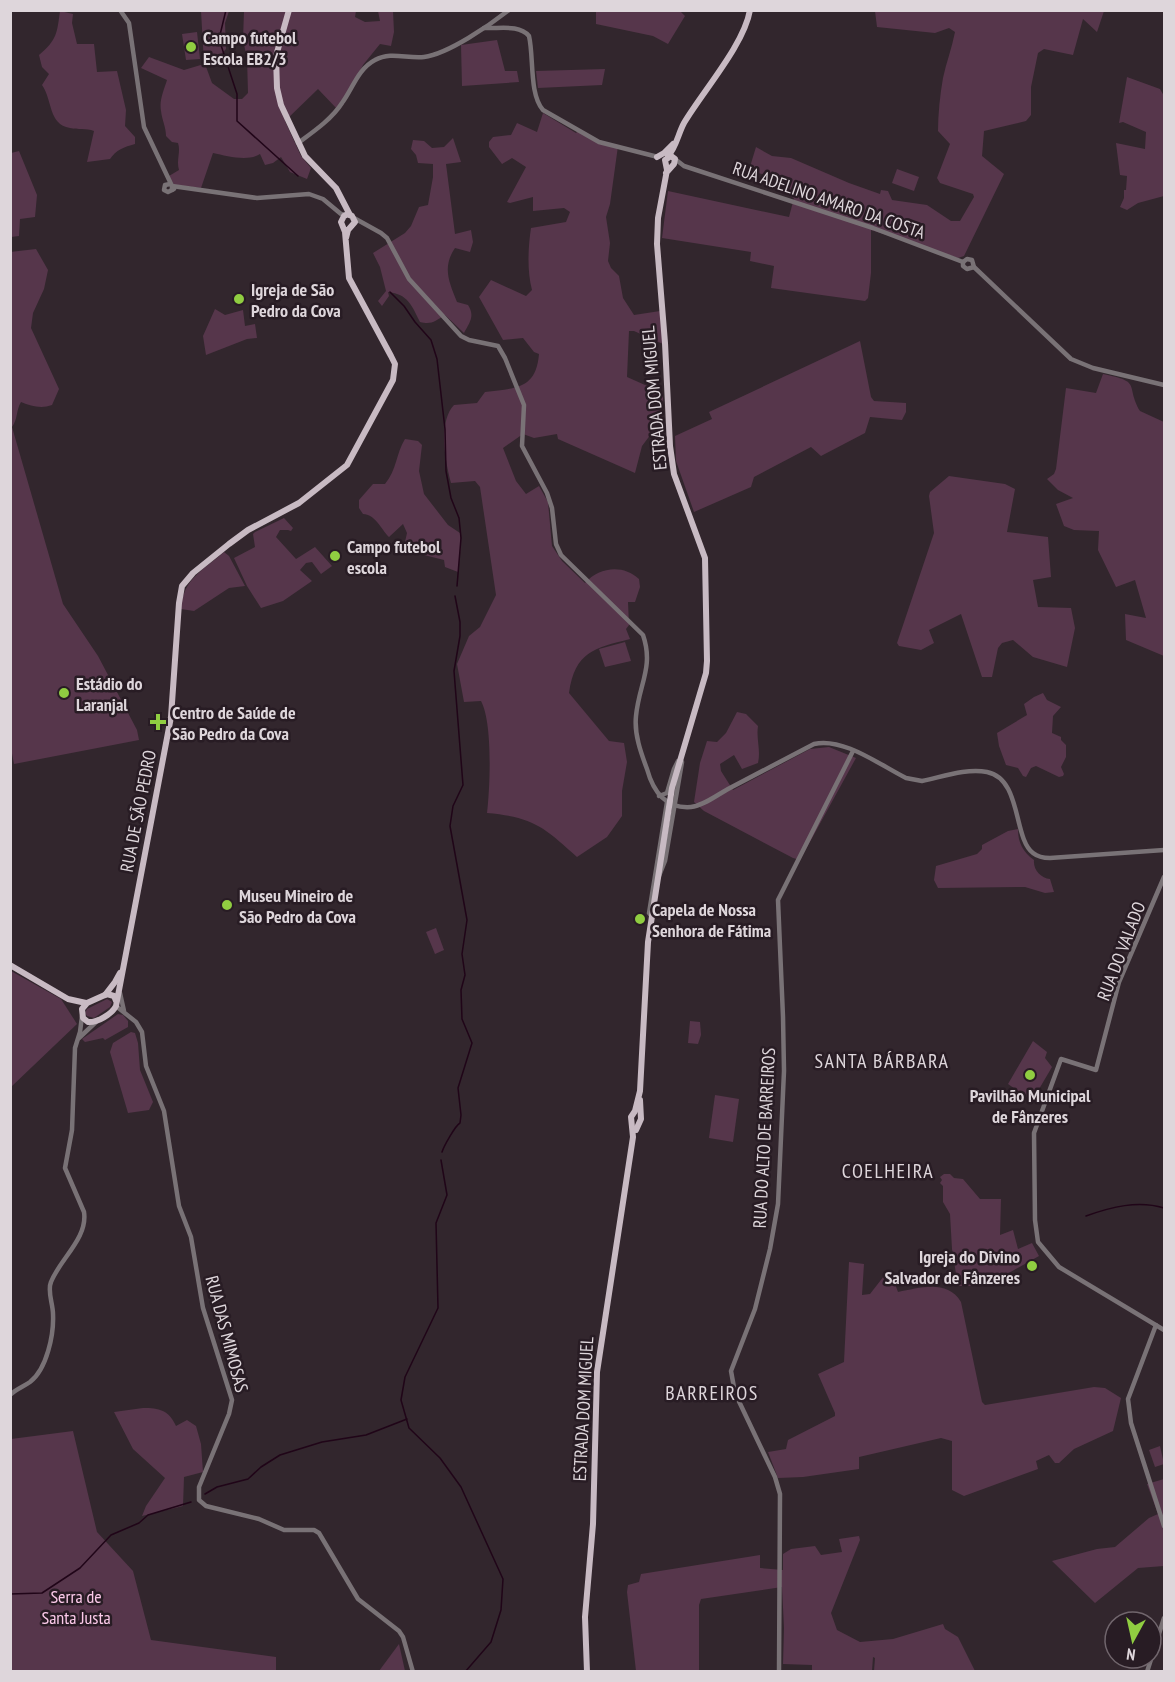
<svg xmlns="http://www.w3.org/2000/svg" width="1175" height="1682" font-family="'PT Sans Narrow',sans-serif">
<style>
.green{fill:#56364b}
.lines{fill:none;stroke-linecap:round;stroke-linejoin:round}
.stream{stroke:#200518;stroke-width:1.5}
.tertiary{stroke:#797276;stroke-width:4.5}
.primary{stroke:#c8bac3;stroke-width:6}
.poi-dot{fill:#90cd41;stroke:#281c24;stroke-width:2}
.labels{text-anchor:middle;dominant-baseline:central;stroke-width:5;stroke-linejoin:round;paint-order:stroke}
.poi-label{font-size:18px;font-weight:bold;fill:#ded6db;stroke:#281c24;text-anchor:start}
.street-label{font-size:18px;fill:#ded6db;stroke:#281c24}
.park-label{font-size:18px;fill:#fccaea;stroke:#281c24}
.neighbourhood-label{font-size:20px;letter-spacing:1.5px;fill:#ded6db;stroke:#281c24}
</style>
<rect width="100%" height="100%" fill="#32262d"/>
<g class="green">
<path d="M 60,11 L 73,14 L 72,23 L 77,44 L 94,44 L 97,72 L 117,71 L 126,110 L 125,126 L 135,137 L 135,144 C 124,147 116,150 110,159 L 87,162 L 94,131 C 86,128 78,130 70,128 C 48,124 53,101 42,85 L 49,74 L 42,67 L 39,55 C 57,40 57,33 60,11 Z"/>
<path d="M 201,11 L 229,11 L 225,23 L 226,49 L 213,62 L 205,64 L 212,83 L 234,99 L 242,99 L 248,93 L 247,58 L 243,40 L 244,11 L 356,11 L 355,17 L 365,22 L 380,21 L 378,11 L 393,11 L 394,32 L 391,46 L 380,44 L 363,65 L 343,105 L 338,110 L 318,89 L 285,121 L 301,156 L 311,168 L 307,179 L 290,172 L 281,157 L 273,163 L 265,165 L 260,154 C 248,162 227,156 213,153 L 201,188 L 174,185 L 169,176 L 179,170 C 176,160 181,152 178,143 L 172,142 L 166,136 C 166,127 162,120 161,111 C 159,100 164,90 167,80 L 141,68 L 149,57 L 184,70 L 204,64 Z"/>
<polygon points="596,11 680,11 685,16 668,44 653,36 596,24"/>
<path d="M 875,11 L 1104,11 L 1097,32 L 1083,19 L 1073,55 L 1044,49 L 1038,53 L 1031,87 L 1031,115 L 1026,121 L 984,131 L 982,156 L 1004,174 L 964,256 L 958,258 L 871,230 L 871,273 L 868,298 L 865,301 L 771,288 L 774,266 L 750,261 L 751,252 L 662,238 L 668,191 L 789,217 L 794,198 L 781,192 L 786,182 L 749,170 L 756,147 L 772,156 L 791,158 L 849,183 L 880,194 L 881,190 L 888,191 L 892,200 L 927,205 L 951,221 L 960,221 L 974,197 L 973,194 L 940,183 L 937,178 L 950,144 L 938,131 C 938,114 940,95 943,78 C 946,63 952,48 955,32 L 949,28 L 935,33 L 877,27 Z"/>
<polygon points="197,32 200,59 186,60 182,34"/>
<polygon points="497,40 505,71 517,71 519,82 462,86 461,45"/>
<polygon points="605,69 602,85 538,88 536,71"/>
<polygon points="1127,77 1160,89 1164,96 1164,196 1138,203 1127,210 1120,207 1124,198 1124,190 1126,190 1127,176 1120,175 1116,143 1145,149 1146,132 1123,122 1119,123"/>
<path d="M 543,113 L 576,133 L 580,129 L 596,139 L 618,146 L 610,204 L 606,217 L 610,243 L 608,261 L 611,268 L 619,276 L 623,298 L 634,315 L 660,311 L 663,344 L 634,331 L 629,331 L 627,377 L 663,393 L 663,399 L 658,435 L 651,434 L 642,446 L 635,473 L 558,439 L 557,434 L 534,438 L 523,434 L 503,448 L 516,481 L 526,494 L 539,486 L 548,502 L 552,546 L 562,561 L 585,583 C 599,567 623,564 639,579 L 640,587 L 635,602 L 628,602 L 629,625 L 626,629 L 630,639 C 594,648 575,652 569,693 L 609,741 L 624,743 L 627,762 L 622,791 L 622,816 L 607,837 L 577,857 C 544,827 533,817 487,813 C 490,787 493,724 481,701 L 464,702 L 457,664 L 469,636 L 480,627 L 496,595 L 480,487 L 475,481 L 451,483 C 445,461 438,422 454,405 L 477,403 L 485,392 C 515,388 536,390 539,354 L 534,352 L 523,338 L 503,340 L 479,297 L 491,280 L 526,296 L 532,290 C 527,271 528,248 531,228 L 566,222 L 570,212 L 564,208 L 533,211 L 533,197 L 510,203 L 507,202 L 526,167 L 512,158 L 502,164 L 489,147 L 489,142 L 493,137 L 511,135 L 517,123 L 537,132 Z"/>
<path d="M 453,138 L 461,162 L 446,164 L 455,234 L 471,230 L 473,242 L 470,252 L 455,248 C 442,267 449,282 457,302 L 468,305 C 475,316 470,322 464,333 L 445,315 C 435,321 432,325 420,322 C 412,306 408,294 388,292 L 389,296 L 382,306 L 378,301 L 386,291 L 380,267 L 373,253 L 405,233 L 411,226 L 419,207 L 428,205 L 433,177 L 433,164 L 418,163 L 416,155 L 411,149 L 413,140 L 424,141 L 432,148 L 444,147 Z"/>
<polygon points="19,151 37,195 35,217 20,219 19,236 11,237 11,153"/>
<polygon points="897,169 919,177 914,191 892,183"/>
<path d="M 36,249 L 48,270 L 44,289 L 33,313 L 31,328 L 59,389 L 52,405 C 41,409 31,406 21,402 C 16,410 18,419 12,427 L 63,604 L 98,656 L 137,730 L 139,740 L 14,764 L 10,743 L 10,252 Z"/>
<polygon points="215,309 225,315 243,310 245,326 255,324 257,338 247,339 206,355 203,336"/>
<polygon points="860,341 871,397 874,401 906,403 906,412 902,420 870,417 865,433 821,456 811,447 754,477 751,487 694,512 676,461 675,436 712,419 709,412"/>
<path d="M 1103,374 C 1143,382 1125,385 1140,411 L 1164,422 L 1164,656 L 1126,640 L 1125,614 L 1146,618 L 1135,580 L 1116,587 L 1098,550 L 1099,531 L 1074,530 L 1064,526 L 1056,504 L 1073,498 L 1058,490 L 1047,479 L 1054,474 L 1056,469 L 1066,388 L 1096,393 Z"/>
<path d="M 405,439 L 418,441 L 422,445 L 419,471 L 424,494 L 448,525 L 460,533 L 461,543 L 458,572 L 445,567 L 444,560 L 412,552 L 405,542 L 407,533 L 403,524 L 389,537 C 381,529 375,514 363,514 L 359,508 L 359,500 L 373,484 L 385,484 C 397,470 396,453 405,439 Z"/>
<polygon points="949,476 1005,484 1015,489 1007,532 1048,537 1051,577 1033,580 1038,607 1071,608 1075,628 1067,667 1033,657 1013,640 1002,643 998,648 992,677 982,677 961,614 929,630 934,643 921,650 899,646 897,643 934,533 929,496 930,492"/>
<polygon points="284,518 293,528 291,531 288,530 280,530 276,537 296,559 315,547 332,566 321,574 312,562 306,563 300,570 312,581 283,601 261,608 247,586 234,558 255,547 253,534 255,532"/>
<path d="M 224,552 L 229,556 L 245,586 L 229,588 L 194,611 L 181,609 C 183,579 202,571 224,552 Z"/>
<polygon points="625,642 631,661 605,667 599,649"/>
<polygon points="1043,693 1047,700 1061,707 1053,716 1052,733 1061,737 1061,740 1066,745 1066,757 1061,767 1064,774 1063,776 1059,777 1036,766 1031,768 1026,777 1023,776 1018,768 1006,765 999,746 997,733 1027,715 1024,704 1034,697"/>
<path d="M 737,712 L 746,714 L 758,726 C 756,739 761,750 758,763 L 742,769 L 734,755 L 720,764 L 721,771 L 733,790 L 810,749 L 829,747 L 856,758 L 800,860 L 793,858 L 704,811 L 694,802 L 700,763 L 707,741 L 717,742 L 726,733 Z"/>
<path d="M 1018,829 C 1018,843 1023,852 1034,860 C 1033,870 1041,878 1050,879 L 1054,892 L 1045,893 L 1025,887 L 938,888 L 934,880 L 936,866 L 977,854 L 982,849 L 982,845 L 1008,831 Z"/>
<polygon points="436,928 444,950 435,954 426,932"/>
<polygon points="11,971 61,999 77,1024 11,1087"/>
<polygon points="107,999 112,1002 110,1007 94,1018 87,1016 85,1013 87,1009"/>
<polygon points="118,1014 123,1015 128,1021 128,1027 105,1040 103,1038 85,1042 82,1039"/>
<polygon points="690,1021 700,1022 701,1035 698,1044 688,1043"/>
<polygon points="131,1032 135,1033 138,1043 140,1070 153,1102 149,1110 128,1113 110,1052 113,1043"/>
<polygon points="1033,1041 1047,1052 1045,1058 1052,1067 1032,1101 1008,1084"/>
<polygon points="715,1095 739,1099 733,1142 709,1138"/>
<polygon points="944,1174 950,1174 954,1178 963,1179 980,1199 1001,1199 1000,1235 1013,1230 1018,1249 1032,1243 1039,1256 1007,1274 976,1281 976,1286 958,1286 952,1249 950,1214 943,1202 943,1186 940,1183 942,1180 940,1177"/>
<path d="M 849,1262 L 864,1264 L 862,1295 L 870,1294 L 884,1276 L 888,1274 L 892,1276 L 898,1292 C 920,1288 947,1279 961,1302 L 982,1402 L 985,1405 L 1094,1387 L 1105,1388 L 1121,1398 L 1113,1431 L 1074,1449 L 1059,1463 L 1055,1463 L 1049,1455 L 1036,1461 L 1038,1469 L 964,1496 L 952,1490 L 952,1441 L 941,1438 L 859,1457 L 859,1469 L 803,1477 L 778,1478 L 768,1452 L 786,1449 L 788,1440 L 835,1416 L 835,1413 L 818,1374 L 844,1362 Z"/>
<path d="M 143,1408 C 159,1408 169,1410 176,1426 L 187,1420 L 196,1426 L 201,1444 L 203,1472 L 184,1477 L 183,1506 L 142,1516 L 146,1506 L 165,1478 L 133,1449 L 114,1412 Z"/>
<polygon points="73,1431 97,1532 133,1571 151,1640 276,1657 276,1671 11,1671 11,1439"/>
<polygon points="1160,1446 1164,1464 1155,1467 1149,1450"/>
<polygon points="1164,1479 1164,1566 1138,1568 1095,1603 1052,1561 1097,1549 1115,1547 1149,1518 1158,1514 1147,1484"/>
<polygon points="859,1536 860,1540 831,1613 837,1630 860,1642 893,1639 943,1624 945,1629 958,1637 975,1671 874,1671 875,1658 873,1657 872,1671 812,1671 812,1665 783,1664 784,1628 782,1587 701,1599 699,1605 699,1671 636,1671 627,1592 628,1585 639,1582 641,1574 760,1555 760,1568 783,1570 783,1554 791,1549 815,1546 821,1555 842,1552 839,1539"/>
<polygon points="399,1644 405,1671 379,1671"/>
</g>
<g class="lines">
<g class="stream">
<polyline points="226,10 219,39 237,94 237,121 298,176"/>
<polyline points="390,292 404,306 415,322 431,340 437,359 445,429 446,471 451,498 459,518 461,538 457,586"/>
<path d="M 442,1152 C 444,1146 455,1126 460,1123 L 461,1115 L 458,1088 L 472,1043 L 462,1019 L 461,990 L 465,975 L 462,954 L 467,920 L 450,826 L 453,806 L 463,785 L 454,671 L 460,636 L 460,622 L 455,596"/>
<polyline points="441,1160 447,1195 436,1223 438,1308 405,1377 401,1400 409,1428 440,1458 461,1487 503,1579 501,1610 491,1642 465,1672"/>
<path d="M 1086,1216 C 1111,1207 1138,1200 1164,1208"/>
<polyline points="205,1494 217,1487 248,1479 261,1467 280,1455 322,1442 366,1435 407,1419"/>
<polyline points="10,1594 42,1593 80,1568 111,1535 139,1523 148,1515 191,1502"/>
</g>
<g class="tertiary">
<polyline points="120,10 129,23 144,127 172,186 172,190"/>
<path d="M 484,28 C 499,29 519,24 529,36 C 534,57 529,94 543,110 L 599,142 L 658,157"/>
<path d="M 298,143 C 313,132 332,119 342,103 C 353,88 358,69 375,60 C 391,51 407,59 424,57 C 448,54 490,25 509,10"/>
<polyline points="675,159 684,166 873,228 963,262"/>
<polyline points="170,184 165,185 164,190 168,192 174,189"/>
<polyline points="172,186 257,198 309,194 323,199 341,214 346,215"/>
<path d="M 354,218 L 381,233 L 387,238 L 409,279 L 461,336 L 469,340 L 498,346 L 505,358 L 524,405 L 522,446 L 547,493 L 552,508 L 556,544 L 561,555 L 643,635 C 654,667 639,684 636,716 C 634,734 641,753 647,769 C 653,791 665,809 691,807 C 703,806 717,795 728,789 C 757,774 785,759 814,744 C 843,737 880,765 906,778 L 922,781 C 942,777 966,768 987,772 C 1022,779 1013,838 1033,853 C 1038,857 1044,858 1050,858 L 1164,850"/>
<polyline points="963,262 967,259 972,260 974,267 1071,359 1093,368 1164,385"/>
<polyline points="963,262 963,266 967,269 974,267"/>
<polyline points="659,796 667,793 674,769 678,761"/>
<polyline points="659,876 665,861 682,762"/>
<polyline points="1164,877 1119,982 1096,1070 1061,1059 1034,1133 1035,1220 1038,1242 1059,1267 1164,1330"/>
<polyline points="652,917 649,913 667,802"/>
<polyline points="120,993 124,1011"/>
<polyline points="116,1006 136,1022 142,1032 146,1066 164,1111 179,1206 191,1237 203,1308 232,1400 229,1414 199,1487 199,1500 206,1506 259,1519 284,1530 314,1530 319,1533 358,1599 399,1631 403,1637 413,1672"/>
<polyline points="79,1038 96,1022"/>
<polyline points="1156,1325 1128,1399 1131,1423 1164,1526"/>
<path d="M 10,1395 C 16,1389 23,1387 30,1382 C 47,1369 54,1334 53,1314 C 53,1304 47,1291 51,1282 C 60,1259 88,1238 84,1212 L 65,1168 L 72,1130 L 75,1048 L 80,1032 L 82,1016"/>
<polyline points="779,1672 780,1494 775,1477 735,1393 731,1371 755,1309 770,1249 778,1204 784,1071 783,1017 778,900 853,751"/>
<polyline points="1147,1672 1164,1618"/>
</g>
<g class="primary">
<polyline points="289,10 276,56 277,88 281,105 305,156 336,188 350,215"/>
<path d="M 668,156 C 676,148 678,134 684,123 C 703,91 744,45 750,10"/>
<polyline points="657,157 664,153 673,144"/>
<polyline points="10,965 68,999 86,1003"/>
<polyline points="105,995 115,982 120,973"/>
<path d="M 116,1001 L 114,996 L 107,994 L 87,1003 L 82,1009 L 83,1018 L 88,1022 C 97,1023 112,1014 116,1006 L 171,717 L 179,603 L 182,586 L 193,573 L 229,544 L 248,530 L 299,503 L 347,465 L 393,380 L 395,364 L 391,356 L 349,278 L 345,232 L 341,222 L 344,216 L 348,214 L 352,216 L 355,222 L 348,230 L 346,238"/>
<polyline points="636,1130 641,1119 640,1100"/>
<polyline points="587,1672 585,1617 593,1524 597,1372 633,1137 631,1117 635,1111 640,1091 648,942 672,788 706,673 707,661 705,558 674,474 670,446 665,343 657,244 658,218 667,170 665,160 671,156 675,159 674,164 666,173"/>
</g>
</g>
<g class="poi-dot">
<circle cx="191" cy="47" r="6"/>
<circle cx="239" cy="299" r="6"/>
<circle cx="335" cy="556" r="6"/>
<circle cx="64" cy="693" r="6"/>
<path d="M155 713h6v6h6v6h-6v6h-6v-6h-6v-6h6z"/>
<circle cx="227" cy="905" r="6"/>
<circle cx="640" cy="919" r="6"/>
<circle cx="1030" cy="1075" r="6"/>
<circle cx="1032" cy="1266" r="6"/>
</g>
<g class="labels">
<g class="poi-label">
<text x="203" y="37">Campo futebol<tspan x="203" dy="21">Escola EB2/3</tspan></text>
<text x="251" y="289">Igreja de São<tspan x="251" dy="21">Pedro da Cova</tspan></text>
<text x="347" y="546">Campo futebol<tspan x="347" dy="21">escola</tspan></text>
<text x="76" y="683">Estádio do<tspan x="76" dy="21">Laranjal</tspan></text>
<text x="172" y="712">Centro de Saúde de<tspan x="172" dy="21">São Pedro da Cova</tspan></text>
<text x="239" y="895">Museu Mineiro de<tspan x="239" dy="21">São Pedro da Cova</tspan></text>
<text x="652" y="909">Capela de Nossa<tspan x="652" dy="21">Senhora de Fátima</tspan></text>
<text x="1030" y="1095" text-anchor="middle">Pavilhão Municipal<tspan x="1030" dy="21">de Fânzeres</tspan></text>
<text x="1020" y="1256" text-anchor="end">Igreja do Divino<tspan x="1020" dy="21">Salvador de Fânzeres</tspan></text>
</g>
<g class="street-label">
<text transform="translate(829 200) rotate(19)">RUA ADELINO AMARO DA COSTA</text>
<text transform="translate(654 398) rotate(-95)">ESTRADA DOM MIGUEL</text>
<text transform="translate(138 811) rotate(-79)">RUA DE SÃO PEDRO</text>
<text transform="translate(1121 951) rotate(-69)">RUA DO VALADO</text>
<text transform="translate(764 1138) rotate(-87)">RUA DO ALTO DE BARREIROS</text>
<text transform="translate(227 1334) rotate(75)">RUA DAS MIMOSAS</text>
<text transform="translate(583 1409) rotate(-87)">ESTRADA DOM MIGUEL</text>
</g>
<g class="park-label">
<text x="76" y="1596">Serra de<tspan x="76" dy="21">Santa Justa</tspan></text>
</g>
<g class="neighbourhood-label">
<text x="882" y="1061">SANTA BÁRBARA</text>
<text x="888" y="1171">COELHEIRA</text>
<text x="712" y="1393">BARREIROS</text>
</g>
</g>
<rect width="1175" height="1682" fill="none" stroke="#ded6db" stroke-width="24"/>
<g transform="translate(1133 1640) rotate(188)"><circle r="28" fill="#281c24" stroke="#71666d" stroke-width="1.5"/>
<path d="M0-4.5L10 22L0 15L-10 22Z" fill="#90cd41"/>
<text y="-9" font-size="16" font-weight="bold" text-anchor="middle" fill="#ded6db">N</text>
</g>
</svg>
